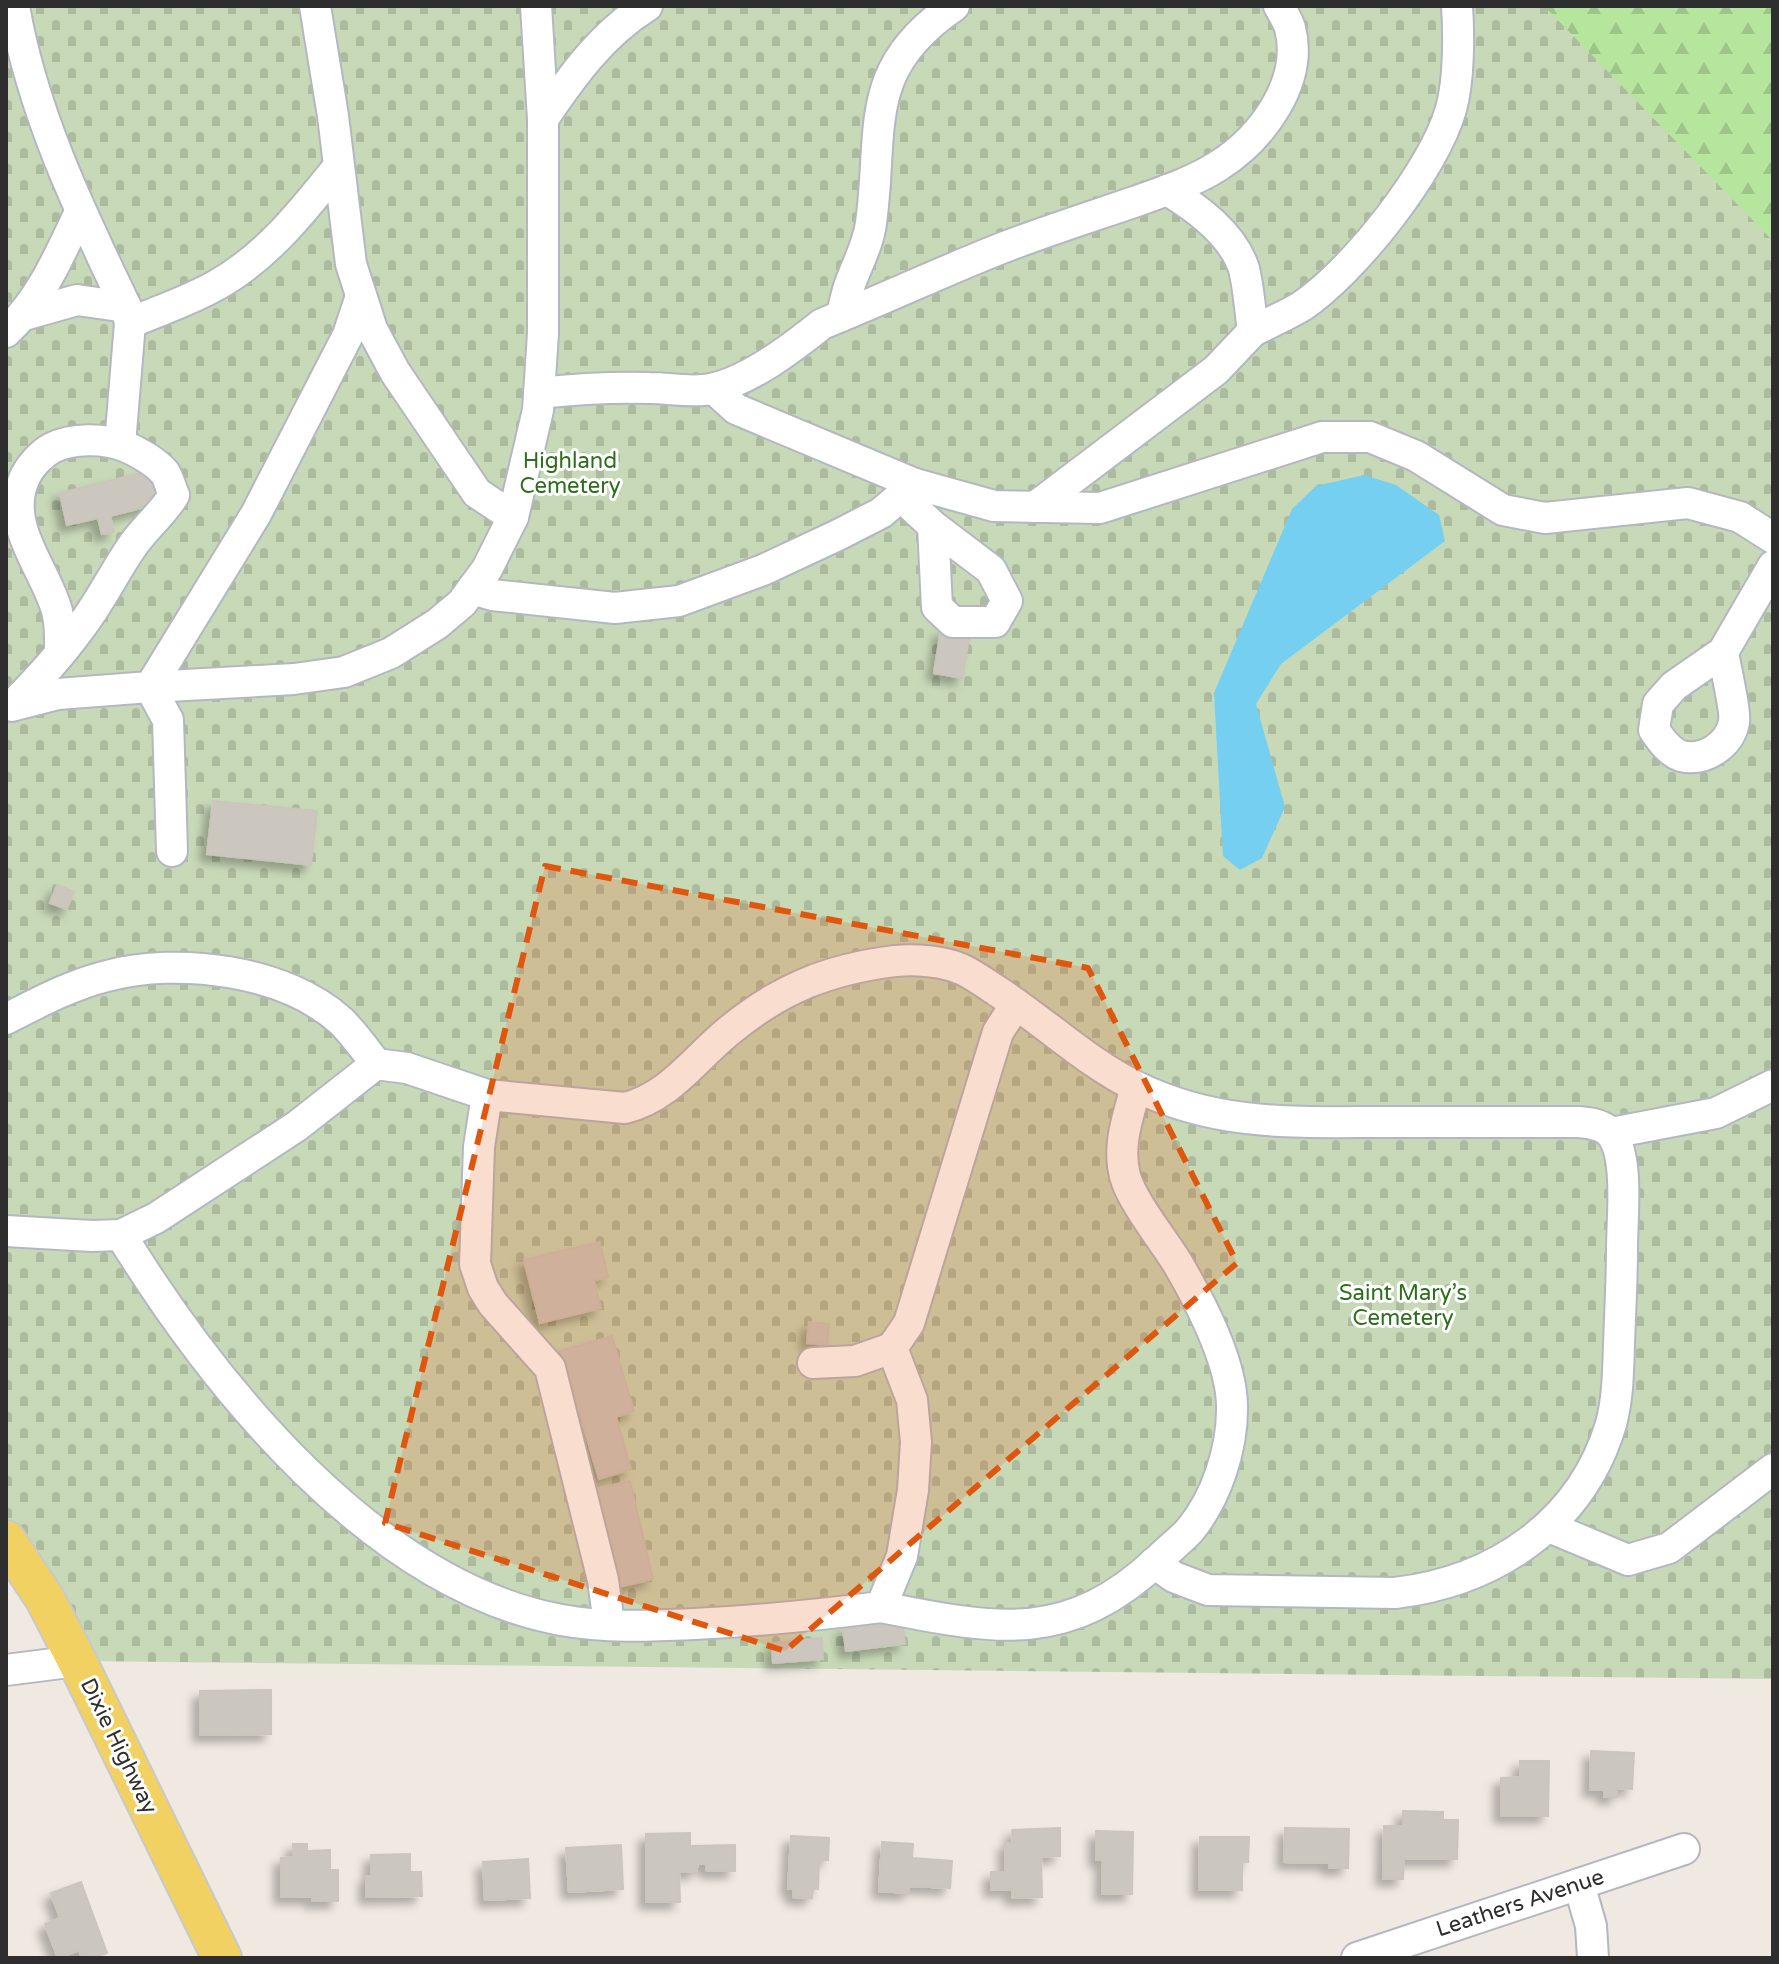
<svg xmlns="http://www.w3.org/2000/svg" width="1779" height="1964" font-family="'Varela Round',sans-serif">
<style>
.forest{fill:url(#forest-firs)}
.cemetery{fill:url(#cemetery-stones)}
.water{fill:#75cff0}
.building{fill:#cbc7bf;stroke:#cbc5ba;stroke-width:2;filter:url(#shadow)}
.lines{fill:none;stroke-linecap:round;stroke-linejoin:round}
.minor-casing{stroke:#b4b7c1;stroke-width:34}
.major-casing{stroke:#c9c9c9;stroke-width:42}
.minor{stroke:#fff;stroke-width:30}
.major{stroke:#f2d163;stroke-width:38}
.marked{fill:#df570e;fill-opacity:0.2;stroke:#df570e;stroke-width:6;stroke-dasharray:16 10;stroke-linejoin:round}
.labels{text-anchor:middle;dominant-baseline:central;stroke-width:6;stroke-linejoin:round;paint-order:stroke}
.park-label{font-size:22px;fill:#2c6e1b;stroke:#fff}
.street-label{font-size:22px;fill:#2e2e2e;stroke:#fff}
</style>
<defs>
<pattern id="forest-firs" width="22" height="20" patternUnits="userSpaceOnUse" patternTransform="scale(2)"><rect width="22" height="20" fill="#b6e59e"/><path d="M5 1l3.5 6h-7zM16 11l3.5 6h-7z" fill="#9dc588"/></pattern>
<pattern id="cemetery-stones" width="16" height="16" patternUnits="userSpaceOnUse" patternTransform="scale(2)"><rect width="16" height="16" fill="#c8d9b8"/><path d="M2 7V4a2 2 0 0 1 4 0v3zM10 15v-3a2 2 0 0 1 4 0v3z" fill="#acbb9e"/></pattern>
<filter id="shadow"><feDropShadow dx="-7" dy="7" stdDeviation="4" flood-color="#0004"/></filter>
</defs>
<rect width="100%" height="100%" fill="#efe9e1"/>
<polygon class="forest" points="1457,6 1773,6 1773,410"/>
<polygon class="cemetery" points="6,6 1544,6 1773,241 1773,1679 77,1661 6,1540"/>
<polygon class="water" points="1364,475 1396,485 1439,515 1445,541 1281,664 1256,704 1285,807 1262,858 1240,870 1223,856 1214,693 1292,509 1316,486"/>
<g class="building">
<polygon points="153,470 161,503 110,516 114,532 102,534 98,518 67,525 60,493"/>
<polygon points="941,629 970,634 962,678 934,673"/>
<polygon points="213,801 317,811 311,865 207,854"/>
<polygon points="57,885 74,892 67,909 50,903"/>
<polygon points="600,1242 608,1277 594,1280 601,1308 540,1323 524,1260"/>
<polygon points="809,1322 829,1324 827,1345 807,1343"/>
<polygon points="612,1336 634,1411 616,1417 631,1469 599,1479 561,1351"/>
<polygon points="630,1481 653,1579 619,1587 596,1489"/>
<polygon points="902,1620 905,1644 846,1651 843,1628"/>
<polygon points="822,1638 823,1659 773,1663 772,1643"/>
<polygon points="271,1690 271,1734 200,1735 200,1691"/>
<polygon points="1591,1751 1634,1753 1632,1789 1617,1788 1617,1797 1604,1797 1604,1790 1590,1790"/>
<polygon points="1520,1761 1549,1761 1548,1816 1501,1816 1501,1778 1520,1777"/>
<polygon points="1403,1811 1443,1812 1443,1820 1458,1820 1457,1859 1404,1859 1403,1879 1383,1879 1384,1826 1403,1826"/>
<polygon points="1060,1828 1060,1856 1041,1857 1042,1897 1012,1898 1012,1889 991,1890 991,1872 1006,1872 1005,1843 1013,1843 1012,1830"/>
<polygon points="1285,1828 1349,1829 1348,1868 1329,1868 1329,1863 1284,1862"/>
<polygon points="1096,1831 1133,1832 1132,1894 1102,1894 1103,1860 1096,1860"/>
<polygon points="690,1833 690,1846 735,1845 735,1871 707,1871 706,1864 698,1864 696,1872 679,1872 680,1902 646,1902 646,1834"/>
<polygon points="791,1836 829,1838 828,1860 819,1860 818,1889 813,1889 812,1898 793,1897 793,1889 788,1889"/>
<polygon points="1200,1837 1249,1837 1248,1862 1242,1862 1242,1890 1199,1890"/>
<polygon points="882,1842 913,1844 912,1858 952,1861 950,1888 909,1886 909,1893 879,1891"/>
<polygon points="293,1844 307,1844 307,1851 330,1850 330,1870 338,1870 338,1901 312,1901 312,1897 281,1897 281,1858 293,1857"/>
<polygon points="621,1845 623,1889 569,1892 566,1848"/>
<polygon points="410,1854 410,1872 421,1872 422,1896 366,1897 366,1876 371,1876 371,1855"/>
<polygon points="528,1859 530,1898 485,1900 483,1862"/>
<polygon points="81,1882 107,1953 93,1958 82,1958 79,1950 58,1958 45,1924 60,1918 51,1893"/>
</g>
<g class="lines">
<defs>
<g id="minor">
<path d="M 14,6 C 32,112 80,211 126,307 L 130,323 L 120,444"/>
<polyline points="315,6 333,116 351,264 372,329 395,372 477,493 513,517"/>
<path d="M 543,119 C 572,76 602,34 647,6"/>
<polyline points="24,315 77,300 126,307"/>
<path d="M 841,316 C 844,307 846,296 849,287 C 856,266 868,246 871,223 C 884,128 861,69 954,6"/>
<path d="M 130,323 C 158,311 188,301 215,286 C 266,258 302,212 338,167"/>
<path d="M 1253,331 C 1269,323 1287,315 1302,306 C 1354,271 1434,170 1451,109 C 1459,81 1459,35 1457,6"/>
<path d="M 6,332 C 41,300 60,254 80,212"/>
<polyline points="714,389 736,409 915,484 994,506 1100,508 1322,437 1370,437 1416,456 1503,510 1545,518 1688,503 1740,517 1773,538"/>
<path d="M 539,393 C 576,389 612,387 650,388 C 670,388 691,393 711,389 C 749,381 792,348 822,324 C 882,300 941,272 1002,248 C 1046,231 1090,217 1134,202 C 1162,192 1193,182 1218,166 C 1262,138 1304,82 1290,28 C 1288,21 1283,13 1279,6"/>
<polyline points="902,497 933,526 937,607 953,622 995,622 1007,601 991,570 933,526"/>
<path d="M 1035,507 L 1216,370 L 1253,331 C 1250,311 1249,289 1244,269 C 1233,234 1197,208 1167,190"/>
<polyline points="472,589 492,595 615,608 679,601 763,570 838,535 881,513 915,484"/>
<path d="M 1723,652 C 1725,666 1736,711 1734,722 C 1730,745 1704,762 1681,756 C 1669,752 1661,740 1654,730 L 1658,704 L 1674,686 L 1723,652 L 1773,566"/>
<polyline points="15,705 58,694 150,687 256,514 348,335 361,296"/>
<path d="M 12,706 C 40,678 66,649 88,617 C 104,594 116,570 131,548 C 144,528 162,515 174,495 C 171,489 169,479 165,473 C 156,462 137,451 124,446 C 104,438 72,438 52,448 C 41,454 29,467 24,479 C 4,526 45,568 57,611 C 61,626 60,639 60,654"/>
<polyline points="172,851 168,720 150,687 294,679 344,672 391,653 437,624 462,603 487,569 513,517 538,410 543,333 543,119 536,6"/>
<path d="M 6,1019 C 39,1002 71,985 107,976 C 178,957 285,970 341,1021 C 354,1034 365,1049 376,1064"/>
<polyline points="487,1095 479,1147 475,1264 483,1288 493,1304 550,1368 603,1580 609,1624"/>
<polyline points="1611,1133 1716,1113 1773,1085"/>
<path d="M 6,1231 L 92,1236 L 121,1235 L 156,1218 L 297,1126 L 376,1064 L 407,1068 L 487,1095 L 625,1108 C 670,1097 696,1057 730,1030 C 781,988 830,969 895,961 C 915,959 943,961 961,969 C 973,974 986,984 997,991 C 1044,1021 1087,1063 1137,1087 C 1219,1127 1297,1122 1386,1122 C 1450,1122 1515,1122 1579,1122 C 1591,1123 1605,1125 1612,1135 C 1629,1158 1622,1219 1622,1248 C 1622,1281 1620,1313 1619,1345 C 1618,1372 1618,1398 1611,1424 C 1581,1524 1495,1581 1395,1593 L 1208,1590 L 1174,1577 L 1154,1563"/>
<path d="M 121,1235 C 216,1389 374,1585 561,1620 C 605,1628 650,1626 694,1624 C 758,1621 818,1615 881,1607 L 902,1556 L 913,1490 L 916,1442 L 912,1400 L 892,1348 L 909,1323 L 998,1032 L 1016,1004"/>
<polyline points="813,1363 855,1361 892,1348"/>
<polyline points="1549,1527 1628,1560 1669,1548 1773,1469"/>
<path d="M 881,1607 C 994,1629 1067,1646 1159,1559 C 1169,1549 1181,1540 1190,1530 C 1217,1497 1233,1447 1232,1405 C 1231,1360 1200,1302 1178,1264 C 1164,1241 1131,1200 1125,1176 C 1117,1145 1128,1117 1136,1087"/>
<polyline points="6,1670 77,1661"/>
<polyline points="1579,1884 1591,1926 1593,1958"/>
<polyline points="1357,1958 1684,1849"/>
</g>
<polyline id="major" points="6,1540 45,1599 77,1661 222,1958"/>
</defs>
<use href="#minor" class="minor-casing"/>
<use href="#major" class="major-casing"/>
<use href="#minor" class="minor"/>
<use href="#major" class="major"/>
</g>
<path class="marked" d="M 545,866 L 1088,968 L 1237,1263 L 785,1651 L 385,1523 Z"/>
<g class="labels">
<g class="park-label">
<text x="570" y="461">Highland<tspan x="570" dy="25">Cemetery</tspan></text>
<text x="1403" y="1293">Saint Mary’s<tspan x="1403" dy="25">Cemetery</tspan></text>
</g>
<g class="street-label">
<text transform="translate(119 1746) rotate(64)">Dixie Highway</text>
<text transform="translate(1520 1903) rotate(-18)">Leathers Avenue</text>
</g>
</g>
<rect width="1779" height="1964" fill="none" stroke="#2e2e2e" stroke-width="16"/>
</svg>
